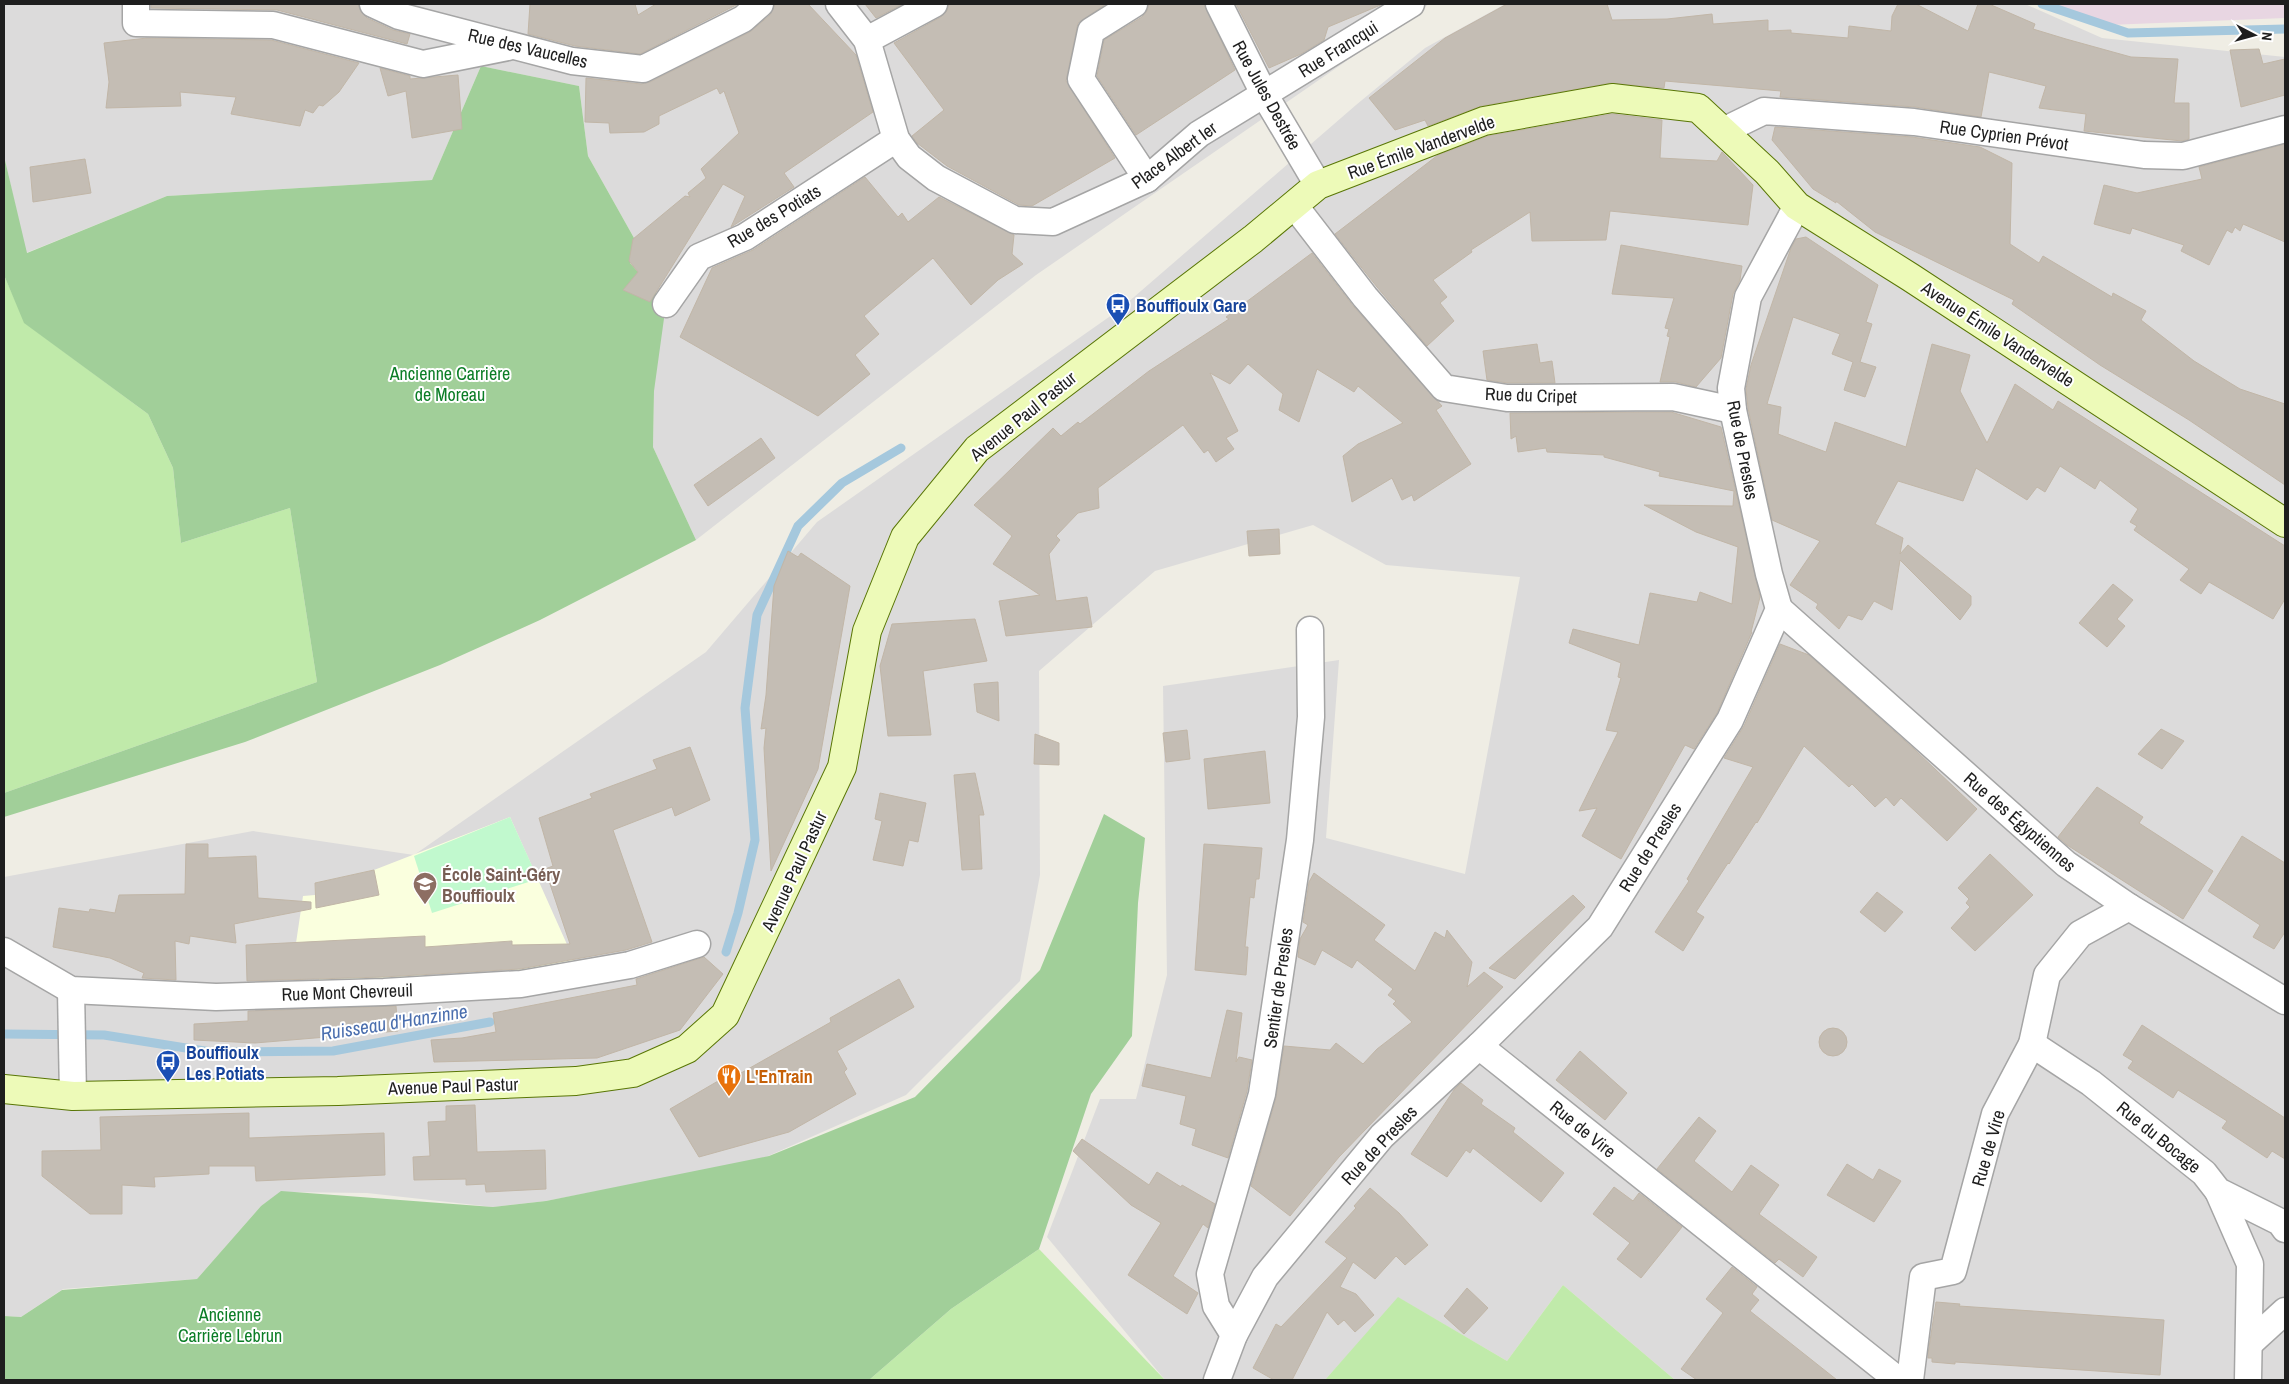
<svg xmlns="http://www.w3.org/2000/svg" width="2289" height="1384" font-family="'Archivo Narrow',sans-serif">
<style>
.residential{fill:#dcdbdb}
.industrial{fill:#e8d6e2}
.education{fill:#faffde}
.grass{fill:#c0eaaa}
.forest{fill:#a1cf99}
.park{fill:#c1f9ce}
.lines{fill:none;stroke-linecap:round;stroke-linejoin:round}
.stream{stroke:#a5c8dd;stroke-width:9}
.building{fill:#c4bdb4;stroke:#c1b6a7}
.street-casing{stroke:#a5a5a5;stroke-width:29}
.secondary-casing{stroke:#597605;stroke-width:30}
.street{stroke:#fff;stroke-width:26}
.secondary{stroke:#edfab8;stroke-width:28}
.labels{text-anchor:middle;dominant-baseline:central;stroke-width:4;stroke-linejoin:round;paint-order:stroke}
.street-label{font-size:18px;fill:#1e1e1e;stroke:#fff}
.transit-label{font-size:18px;font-weight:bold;fill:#164399;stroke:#fff;text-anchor:start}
.park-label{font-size:18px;fill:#0b7d26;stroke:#fff}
.education-label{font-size:18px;font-weight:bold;fill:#785e54;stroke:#fff;text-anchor:start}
.food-label{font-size:18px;font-weight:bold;fill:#c56008;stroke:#fff;text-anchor:start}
.water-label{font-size:19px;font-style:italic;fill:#4a6eae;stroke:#fff}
</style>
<rect width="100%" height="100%" fill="#efede4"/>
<g class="residential">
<polygon points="4,4 1429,4 1036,275 696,540 653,447 654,391 638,273 630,263 634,238 588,156 579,86 481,66 432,180 167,196 26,253 4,156"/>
<polygon points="1505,4 2025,4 2102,38 2285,57 2285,1380 1675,1380 1563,1285 1507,1361 1399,1298 1325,1380 1165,1380 1047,1237 1100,1099 1136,1099 1167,975 1163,686 1339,660 1326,838 1465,874 1520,577 1386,565 1313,525 1155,571 1039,671 1040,875 1020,981 906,1095 759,1160 546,1201 493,1207 367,1193 281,1192 261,1206 197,1279 63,1289 21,1317 4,1316 4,877 253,831 414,855 706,652 817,522 1119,310 1356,105 1425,48"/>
</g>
<polygon class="industrial" points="2050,4 2285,4 2285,18 2108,25"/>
<polygon class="education" points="510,817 578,969 515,974 513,969 426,974 427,977 319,981 319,977 296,943 303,896 315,895 315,883 374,870"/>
<g class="grass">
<polygon points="4,275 25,323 148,414 173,468 181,543 290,508 317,682 4,793"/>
<polygon points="1039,1249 1165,1380 869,1380 951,1309"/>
<polygon points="1563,1285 1675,1380 1325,1380 1398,1297 1507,1361"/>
</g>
<g class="forest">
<polygon points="481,66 579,86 588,156 634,238 630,263 666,304 654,391 653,447 696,540 540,620 440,665 245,742 4,817 4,793 317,682 290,508 181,543 173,468 148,414 24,323 4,275 4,156 27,253 167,196 432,180"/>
<polygon points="1104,814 1145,838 1138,903 1132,1036 1091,1094 1039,1249 951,1309 869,1380 4,1380 4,1316 21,1317 62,1290 197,1279 261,1206 281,1191 493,1207 546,1201 769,1156 915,1097 1040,970"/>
</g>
<polygon class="park" points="510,817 538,879 432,913 414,856"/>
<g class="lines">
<g class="stream">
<polyline points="2042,4 2128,33 2285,29"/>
<polyline points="726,952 738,913 755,840 745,708 757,615 798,526 842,483 901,448"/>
<polyline points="4,1034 104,1035 211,1052 333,1051 490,1022"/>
</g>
</g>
<g class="building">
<polygon points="151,4 358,4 361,12 367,18 393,30 410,34 407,44 277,10 151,8"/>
<polygon points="530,4 635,4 638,15 656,4 738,4 640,54 575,46 528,34"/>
<polygon points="775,4 808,4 856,55 873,112 784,173 794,187 731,227 745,196 723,184 650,302 623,290 638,272 629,261 633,239 685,196 690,197 688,193 706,178 701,169 739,133 724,91 720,94 717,88 659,116 659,124 644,132 610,133 609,123 585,122 586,78 641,84 650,82 750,32 770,15"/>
<polygon points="865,4 903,4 876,18"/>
<polygon points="949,4 1106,4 1078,23 1066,81 1115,158 1032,206 1019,205 947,166 917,143 912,136 944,110 894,43 941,17 947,11"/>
<polygon points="1149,4 1204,4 1235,70 1136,135 1097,76 1104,40 1142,17 1147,11"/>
<polygon points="1236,4 1383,4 1328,27 1324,40 1301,54 1269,68"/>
<polygon points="1507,4 1607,4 1612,20 1667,19 1712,14 1713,24 1768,20 1768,31 1791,30 1791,33 1848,38 1849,26 1891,31 1892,16 1898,4 1916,4 1968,31 1978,4 1989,4 2035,24 2033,29 2066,39 2131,57 2178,59 2174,103 2189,103 2189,139 2182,141 2084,131 2086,114 2039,108 2046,86 1989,72 1981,117 1915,107 1780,97 1781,91 1665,81 1664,88 1610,83 1481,106 1428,126 1425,120 1395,130 1369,98 1445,38"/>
<polygon points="147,38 271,40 359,63 339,92 323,106 319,105 313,113 305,110 300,126 231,114 236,97 180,92 181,106 106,108 109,82 104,43"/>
<polygon points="2259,49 2263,64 2285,59 2285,95 2241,107 2230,50"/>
<polygon points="380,68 410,76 410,79 458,75 462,129 412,138 406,91 388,96"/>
<polygon points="1612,114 1662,120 1660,158 1717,161 1722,152 1753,185 1748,225 1610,211 1606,240 1532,241 1530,212 1471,250 1472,252 1433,280 1447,297 1440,303 1454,321 1427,346 1377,287 1335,234 1438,155 1488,136"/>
<polygon points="1775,127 1912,137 1980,147 2012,163 2010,244 2039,263 2043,256 2112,297 2113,293 2146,311 2141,320 2194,361 2240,389 2285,404 2285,485 2189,420 2100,365 2012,304 2014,300 1875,232 1836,201 1836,203 1813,189 1772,140"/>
<polygon points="2285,144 2285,242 2243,224 2240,231 2235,227 2232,233 2227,230 2209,265 2181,251 2184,245 2132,228 2130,234 2094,224 2104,185 2137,193 2202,179 2199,167"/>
<polygon points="85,159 91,193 33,202 30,167"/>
<polygon points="865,177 898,217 902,213 908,222 939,197 1014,235 1012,254 1023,264 998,280 971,305 933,258 864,316 879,334 855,355 870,374 818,416 680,337 712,268 753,250"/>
<polygon points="1806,237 1878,285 1866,322 1872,324 1860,362 1876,367 1865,397 1844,390 1853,362 1832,354 1840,334 1793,317 1767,404 1781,407 1778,434 1826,452 1835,422 1906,447 1932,344 1970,355 1960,391 1987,443 2015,384 2053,410 2058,401 2285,546 2285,599 2273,619 2209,582 2201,594 2180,580 2189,569 2134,530 2137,526 2130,522 2138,509 2100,480 2095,489 2060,466 2045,492 2037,487 2027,500 1976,468 1963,501 1898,481 1875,524 1903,538 1900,554 1908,545 1971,596 1971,605 1960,620 1900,560 1892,610 1874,601 1862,620 1848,615 1839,629 1816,608 1818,604 1790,585 1820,541 1772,520 1748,408 1746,389 1751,365 1791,248 1796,239"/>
<polygon points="1621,245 1742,266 1740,280 1733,294 1721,358 1696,387 1676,382 1660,382 1670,337 1667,336 1669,329 1665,328 1674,298 1612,294"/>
<polygon points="1312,253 1354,307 1442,406 1436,410 1471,464 1414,501 1412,495 1402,500 1392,478 1352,502 1343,456 1358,444 1403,423 1358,386 1354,392 1317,369 1299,422 1279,410 1283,394 1248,364 1230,384 1210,373 1238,431 1226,438 1234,449 1216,462 1208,450 1204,453 1183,425 1098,488 1099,508 1078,513 1056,536 1060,540 1049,554 1056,601 1087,597 1092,627 1006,636 999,601 1040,595 993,564 1012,536 974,505 1053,428 1061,436 1078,422 1080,424 1149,371 1229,319 1226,317"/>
<polygon points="1537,344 1540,363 1552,361 1555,383 1508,383 1487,380 1483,351"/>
<polygon points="1671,412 1721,427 1760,597 1751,632 1752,632 1717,713 1694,749 1685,745 1621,859 1582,836 1597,808 1579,811 1618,732 1606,730 1621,678 1618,677 1621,663 1569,643 1573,629 1639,645 1650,593 1697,602 1700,592 1732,604 1738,547 1696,532 1644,505 1733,506 1734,491 1659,476 1660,472 1604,457 1604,455 1547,452 1546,448 1518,452 1516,436 1511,439 1510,413"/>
<polygon points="761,438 775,458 708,506 694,485"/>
<polygon points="1279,529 1280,554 1249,556 1247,531"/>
<polygon points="788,551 798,557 801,553 850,586 818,769 771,871 764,748 766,728 761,729 766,695 774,586"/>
<polygon points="2113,584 2133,600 2117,619 2125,626 2107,647 2079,623"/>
<polygon points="975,619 987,661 923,671 931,735 888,736 880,666 892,624"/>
<polygon points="1780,644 1809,655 1914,749 1977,809 1947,841 1901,798 1894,806 1886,797 1875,807 1852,784 1849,787 1804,746 1757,823 1756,822 1729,864 1728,863 1696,912 1704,917 1683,951 1655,932 1689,881 1687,879 1753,767 1724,758 1744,726"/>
<polygon points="998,682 999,721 977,712 974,684"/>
<polygon points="2161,729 2184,741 2162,769 2138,754"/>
<polygon points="1187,730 1190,759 1166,762 1163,733"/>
<polygon points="1035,734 1059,743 1059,765 1034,764"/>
<polygon points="690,747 710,800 675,816 672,807 613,830 652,942 626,950 520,969 383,977 247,981 246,945 425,936 425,947 512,941 512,945 570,944 545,869 553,866 539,818 592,798 590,794 657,769 653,760"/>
<polygon points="1265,751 1270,803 1208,809 1204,759"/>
<polygon points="975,773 984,815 979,815 982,869 962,870 954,775"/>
<polygon points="2097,787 2143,817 2139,823 2213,871 2183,919 2067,845 2058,837"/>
<polygon points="880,793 926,803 918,842 909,840 903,866 873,860 882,821 875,819"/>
<polygon points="2242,836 2285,863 2285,932 2274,949 2253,937 2260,925 2208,891"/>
<polygon points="186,844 208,844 208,858 256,856 258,898 311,902 311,909 234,924 236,943 190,936 189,944 175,941 176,980 142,978 144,973 110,958 53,947 59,908 89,912 90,909 115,913 119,895 185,894"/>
<polygon points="1204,844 1262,848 1259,879 1256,879 1254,898 1250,897 1245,947 1248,947 1246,975 1195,970"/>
<polygon points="1990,854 2033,895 1975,951 1951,928 1970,907 1966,903 1969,899 1958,888"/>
<polygon points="374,870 379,895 316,908 315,883"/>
<polygon points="1314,873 1385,925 1374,940 1415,971 1435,932 1445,938 1447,930 1472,962 1467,987 1484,972 1503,987 1339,1157 1290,1216 1251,1186 1276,1098 1284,1046 1330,1050 1336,1043 1363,1064 1377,1049 1412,1022 1393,1004 1396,1001 1388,995 1393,989 1357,960 1352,968 1322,950 1315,965 1298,957 1300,939 1308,925 1303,922 1309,882"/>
<polygon points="1877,892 1903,912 1885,932 1860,912"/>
<polygon points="1573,895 1585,907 1515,979 1489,968"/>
<polygon points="704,957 723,974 680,1030 597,1058 434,1062 431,1040 462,1038 496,1032 493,1013 637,985 636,979"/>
<polygon points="899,979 914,1007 837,1051 847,1069 844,1072 856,1094 789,1132 699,1157 670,1109 737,1070 741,1073 831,1022 830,1018"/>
<polygon points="396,1006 398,1031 255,1043 194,1040 194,1024 248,1021 248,1011"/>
<polygon points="1227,1010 1242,1013 1236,1062 1239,1057 1252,1060 1247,1091 1228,1158 1192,1145 1196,1129 1180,1124 1186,1096 1142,1086 1147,1064 1211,1078"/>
<polygon points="2142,1025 2285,1118 2285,1159 2272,1151 2267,1158 2222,1128 2227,1121 2178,1090 2173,1098 2128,1068 2133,1061 2123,1055"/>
<circle cx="1833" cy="1042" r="14"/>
<polygon points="1580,1051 1627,1093 1605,1120 1556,1080"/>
<polygon points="1461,1083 1483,1100 1481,1104 1515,1128 1513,1132 1564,1173 1541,1202 1473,1148 1470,1153 1466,1150 1447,1177 1411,1154 1454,1090"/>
<polygon points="475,1105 477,1152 545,1150 546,1189 486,1192 485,1184 466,1185 466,1179 414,1180 413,1157 430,1156 428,1122 446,1121 446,1106"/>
<polygon points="249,1113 249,1138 384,1133 385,1175 256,1181 255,1166 209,1166 209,1174 154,1177 155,1187 122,1185 122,1214 90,1214 42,1176 42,1151 101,1150 100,1117"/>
<polygon points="1699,1117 1716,1131 1694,1161 1732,1192 1751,1165 1779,1185 1759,1214 1817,1257 1803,1277 1779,1259 1775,1263 1657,1169"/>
<polygon points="1082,1139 1149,1185 1157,1172 1181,1187 1182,1185 1215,1204 1208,1228 1203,1224 1173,1276 1198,1293 1187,1314 1128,1275 1161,1223 1131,1205 1073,1151"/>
<polygon points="1847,1164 1873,1180 1879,1169 1901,1181 1874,1222 1827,1195"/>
<polygon points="1614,1187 1633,1201 1639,1193 1682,1227 1641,1278 1617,1259 1630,1243 1593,1214"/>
<polygon points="1370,1188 1399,1213 1428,1245 1405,1265 1396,1256 1375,1279 1353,1262 1340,1287 1356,1294 1374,1315 1355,1332 1344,1320 1338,1325 1327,1312 1292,1380 1274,1380 1253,1368 1276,1324 1281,1327 1347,1258 1325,1242 1356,1208 1354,1206"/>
<polygon points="1732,1267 1757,1287 1752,1294 1759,1300 1750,1311 1837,1380 1697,1380 1681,1369 1723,1313 1706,1299"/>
<polygon points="1467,1288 1488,1308 1464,1334 1444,1316"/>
<polygon points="1936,1302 1960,1304 1959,1306 2164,1320 2160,1375 1955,1362 1955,1364 1932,1362 1932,1358 1928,1358 1928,1354"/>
</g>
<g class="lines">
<defs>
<g id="street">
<polyline points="136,4 136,23 273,25 423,64 508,47"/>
<polyline points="373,4 399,16 572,61 643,69 743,19 760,4"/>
<polyline points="839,4 867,40 896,139 909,157 936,178 1015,220 1053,222 1147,179 1199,134 1411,4"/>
<polyline points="1134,4 1091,31 1081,79 1147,179"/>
<polyline points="1219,4 1264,94 1318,185"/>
<polyline points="867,40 934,4"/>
<polyline points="1723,131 1764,111 1914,122 2144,155 2183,156 2285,129"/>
<polyline points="1294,205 1365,297 1444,388 1507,398 1673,397 1733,410"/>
<polyline points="666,304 699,257 745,237 896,139"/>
<polyline points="1779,609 2066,864 2129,907 2285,1001"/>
<polyline points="4,951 71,990 216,997 384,992 521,984 630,965 697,944"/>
<polyline points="71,990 73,1096"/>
<polyline points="2032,1044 2091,1083 2204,1173 2218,1191 2280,1222 2285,1229"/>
<polyline points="1479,1046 1898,1380"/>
<polyline points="2218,1191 2250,1264 2248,1380"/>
<polyline points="1234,1335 1216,1306 1210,1274 1262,1094 1300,840 1311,717 1310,630"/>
<polyline points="2249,1344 2285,1311"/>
<polyline points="1217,1380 1234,1335 1265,1277 1382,1136 1479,1046 1600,927 1730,720 1779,609 1769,574 1733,410 1731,388 1748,297 1797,206"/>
<polyline points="1910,1380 1923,1277 1953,1271 1995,1114 2032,1044 2047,975 2080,934 2129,907"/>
</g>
<polyline id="secondary" points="4,1089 73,1096 338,1091 576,1081 633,1073 687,1049 725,1015 842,767 867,631 905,537 977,449 1253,239 1318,185 1484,121 1612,98 1698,108 1767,172 1797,206 1910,277 2285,523"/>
</defs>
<use href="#street" class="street-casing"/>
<use href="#secondary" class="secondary-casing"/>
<use href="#street" class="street"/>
<use href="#secondary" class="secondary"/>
</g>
<defs>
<symbol id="bus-pin" viewBox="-11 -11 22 30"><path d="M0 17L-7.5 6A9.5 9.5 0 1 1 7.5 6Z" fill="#1a4fb4" stroke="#fff"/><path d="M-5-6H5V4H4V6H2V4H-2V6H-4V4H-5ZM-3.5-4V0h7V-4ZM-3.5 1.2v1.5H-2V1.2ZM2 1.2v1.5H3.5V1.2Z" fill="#fff"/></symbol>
<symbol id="school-pin" viewBox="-11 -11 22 30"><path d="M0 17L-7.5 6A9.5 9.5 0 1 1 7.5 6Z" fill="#8d6e63" stroke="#fff"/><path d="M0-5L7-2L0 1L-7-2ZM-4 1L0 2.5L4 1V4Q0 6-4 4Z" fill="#fff"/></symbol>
<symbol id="restaurant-pin" viewBox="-11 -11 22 30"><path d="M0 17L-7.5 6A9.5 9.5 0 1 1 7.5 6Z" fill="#e8710a" stroke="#fff"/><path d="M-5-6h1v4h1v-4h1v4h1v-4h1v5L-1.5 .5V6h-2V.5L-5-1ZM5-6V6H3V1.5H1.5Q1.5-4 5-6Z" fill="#fff"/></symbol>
</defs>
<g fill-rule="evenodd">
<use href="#bus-pin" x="1104" y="291" width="28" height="38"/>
<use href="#school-pin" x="411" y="870" width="28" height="38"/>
<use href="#bus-pin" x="154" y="1048" width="28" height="38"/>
<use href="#restaurant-pin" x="715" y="1062" width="28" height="38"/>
</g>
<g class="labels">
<g class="street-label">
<text transform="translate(528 48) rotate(13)">Rue des Vaucelles</text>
<text transform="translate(1338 49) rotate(-32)">Rue Francqui</text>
<text transform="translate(1267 95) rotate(61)">Rue Jules Destrée</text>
<text transform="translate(2004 135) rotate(8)">Rue Cyprien Prévot</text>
<text transform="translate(1421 147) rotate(-20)">Rue Émile Vandervelde</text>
<text transform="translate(1174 155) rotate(-36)">Place Albert Ier</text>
<text transform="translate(774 216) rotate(-31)">Rue des Potiats</text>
<text transform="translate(1998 334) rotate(33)">Avenue Émile Vandervelde</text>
<text transform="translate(1531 395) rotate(2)">Rue du Cripet</text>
<text transform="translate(1023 416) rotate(-39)">Avenue Paul Pastur</text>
<text transform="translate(1743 450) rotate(79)">Rue de Presles</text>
<text transform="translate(2020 822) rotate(41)">Rue des Égyptiennes</text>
<text transform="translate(1650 847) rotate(-58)">Rue de Presles</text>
<text transform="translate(794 871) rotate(-65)">Avenue Paul Pastur</text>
<text transform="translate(1278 988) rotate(-82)">Sentier de Presles</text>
<text transform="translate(347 992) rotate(-2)">Rue Mont Chevreuil</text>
<text transform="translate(453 1086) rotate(-2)">Avenue Paul Pastur</text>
<text transform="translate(1583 1129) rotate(39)">Rue de Vire</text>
<text transform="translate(2159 1137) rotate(39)">Rue du Bocage</text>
<text transform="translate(1379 1145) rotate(-47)">Rue de Presles</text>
<text transform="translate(1988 1148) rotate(-74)">Rue de Vire</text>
</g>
<g class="transit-label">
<text x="1136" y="305">Bouffioulx Gare</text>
<text x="186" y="1052">Bouffioulx<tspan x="186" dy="21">Les Potiats</tspan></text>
</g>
<g class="park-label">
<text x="450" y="373">Ancienne Carrière<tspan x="450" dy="21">de Moreau</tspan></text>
<text x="230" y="1314">Ancienne<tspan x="230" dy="21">Carrière Lebrun</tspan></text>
</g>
<g class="education-label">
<text x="442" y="874">École Saint-Géry<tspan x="442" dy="21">Bouffioulx</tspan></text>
</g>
<g class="food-label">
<text x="746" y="1076">L'EnTrain</text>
</g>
<g class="water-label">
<text transform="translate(394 1022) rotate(-9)">Ruisseau d'Hanzinne</text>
</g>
</g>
<rect width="2289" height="1384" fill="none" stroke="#1e1e1e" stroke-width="10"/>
<g transform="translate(2254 35) rotate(96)" stroke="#ffffff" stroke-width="4" paint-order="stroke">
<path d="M0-4L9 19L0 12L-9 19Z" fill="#1e1e1e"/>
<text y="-8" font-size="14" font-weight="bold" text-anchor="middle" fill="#1e1e1e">N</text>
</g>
</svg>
